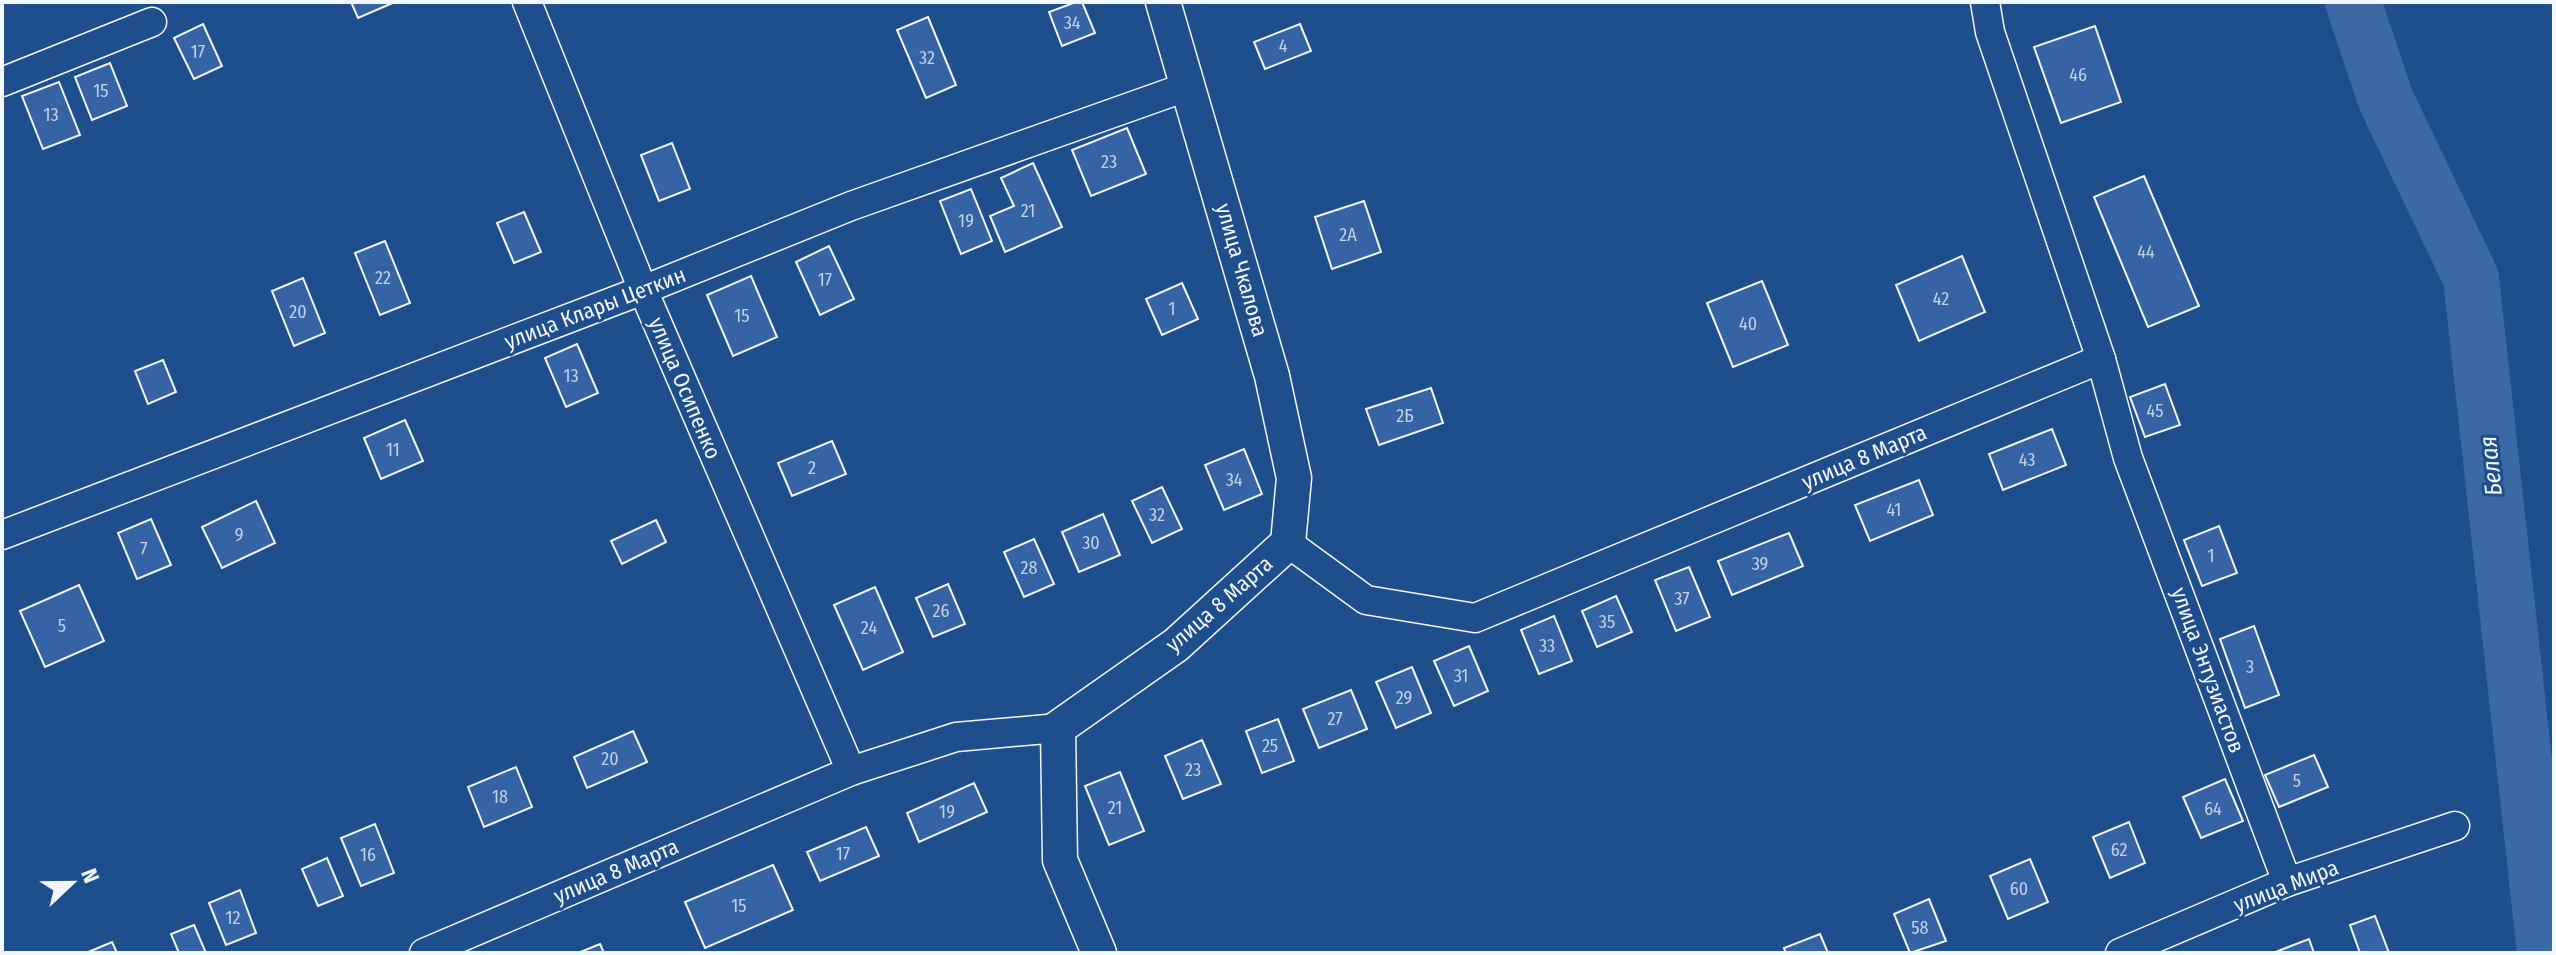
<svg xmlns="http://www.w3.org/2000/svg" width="2556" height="955" font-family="'Fira Sans Condensed',sans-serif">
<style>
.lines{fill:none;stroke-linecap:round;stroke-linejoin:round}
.river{stroke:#3b69a3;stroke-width:56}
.building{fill:#3563a3;stroke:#f2f6ff;stroke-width:2}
.minor-casing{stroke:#f2f6ff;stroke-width:31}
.tertiary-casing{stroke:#f2f6ff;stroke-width:37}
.minor{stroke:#1f4e8c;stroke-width:28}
.tertiary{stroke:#1f4e8c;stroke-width:34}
.labels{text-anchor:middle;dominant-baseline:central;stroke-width:6;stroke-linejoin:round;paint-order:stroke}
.number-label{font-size:18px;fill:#c3d1e8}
.street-label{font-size:22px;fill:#f2f6ff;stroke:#1f4e8c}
.water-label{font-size:24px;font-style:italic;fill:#f2f6ff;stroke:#1f4e8c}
</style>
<rect width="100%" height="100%" fill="#1f4e8c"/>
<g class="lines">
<polyline class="river" points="2353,2 2386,100 2471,278 2545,953"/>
</g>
<g class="building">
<polygon points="351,2 395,2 358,18"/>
<polygon points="1076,2 1082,2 1095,33 1062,46 1049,12"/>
<polygon points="928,17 956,85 926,98 897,30"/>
<polygon points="203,24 222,66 194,79 174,38"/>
<polygon points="1300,24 1311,51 1265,69 1254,42"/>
<polygon points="2095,26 2121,102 2061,123 2034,47"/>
<polygon points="110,63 127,106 92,120 75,77"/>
<polygon points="59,82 80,135 43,149 22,96"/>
<polygon points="1127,128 1146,174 1091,196 1072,150"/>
<polygon points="672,143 690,189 659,201 641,155"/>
<polygon points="1033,163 1062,227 1005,252 990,216 1014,206 1001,178"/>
<polygon points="2144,176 2199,306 2148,327 2094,197"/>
<polygon points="971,189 992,241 961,254 940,201"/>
<polygon points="1364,201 1381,252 1332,269 1315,217"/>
<polygon points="524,212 541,252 514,263 497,223"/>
<polygon points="385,241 410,303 380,315 355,253"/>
<polygon points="829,246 854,299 820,315 796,262"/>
<polygon points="1962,256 1985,312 1919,341 1896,285"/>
<polygon points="751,276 777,337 733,356 707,295"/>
<polygon points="303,278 325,333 294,346 272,291"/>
<polygon points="1762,281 1788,345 1733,367 1707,303"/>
<polygon points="1182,283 1198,319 1162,335 1146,299"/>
<polygon points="577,344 598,393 566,407 545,358"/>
<polygon points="163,360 176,392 148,404 135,371"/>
<polygon points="2165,384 2180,425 2145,437 2130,397"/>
<polygon points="1431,388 1443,423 1379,445 1366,409"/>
<polygon points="405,420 423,461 381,479 364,438"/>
<polygon points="2052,429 2066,465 2003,490 1989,454"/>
<polygon points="832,441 846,474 792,496 778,463"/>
<polygon points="1244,449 1262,494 1224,510 1205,465"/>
<polygon points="1919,480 1933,515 1870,541 1855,505"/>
<polygon points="1162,487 1182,529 1152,543 1132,501"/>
<polygon points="256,501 275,543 222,568 202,527"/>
<polygon points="1103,514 1120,555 1079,572 1062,532"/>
<polygon points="151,519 171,565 137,579 118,533"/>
<polygon points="656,520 666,542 622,564 611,541"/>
<polygon points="2219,526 2237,573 2202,586 2184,540"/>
<polygon points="1789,533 1803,566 1732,595 1718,561"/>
<polygon points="1034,539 1054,584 1024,597 1004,552"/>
<polygon points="1689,567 1710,617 1676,631 1655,580"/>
<polygon points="948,584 965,624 933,637 916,598"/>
<polygon points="79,585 104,641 45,667 20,611"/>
<polygon points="875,587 903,652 863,670 834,605"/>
<polygon points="1616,596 1632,632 1597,647 1582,611"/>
<polygon points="1554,616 1572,661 1539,674 1521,630"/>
<polygon points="2254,626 2279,695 2245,708 2220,639"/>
<polygon points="1469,646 1488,691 1454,706 1434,661"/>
<polygon points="1412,667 1431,713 1396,728 1376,682"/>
<polygon points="1351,690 1367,729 1319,748 1303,709"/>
<polygon points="1278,719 1294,761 1262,773 1246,731"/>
<polygon points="633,731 647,762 587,788 574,757"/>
<polygon points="1202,740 1221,784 1183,799 1165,756"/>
<polygon points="2314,755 2328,787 2279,807 2265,775"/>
<polygon points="516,767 532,807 484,827 468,787"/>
<polygon points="1120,772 1144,831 1109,845 1085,786"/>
<polygon points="2225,779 2243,821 2201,838 2183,797"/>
<polygon points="974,783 987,812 919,842 907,813"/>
<polygon points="2129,822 2145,863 2110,878 2093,837"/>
<polygon points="375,824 394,873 361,886 341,838"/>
<polygon points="866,827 879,856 820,881 807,852"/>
<polygon points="327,858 343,896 318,906 302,869"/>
<polygon points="2030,859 2048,902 2008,919 1990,876"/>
<polygon points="773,865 793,910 705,948 685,902"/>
<polygon points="240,890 256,933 226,945 209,903"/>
<polygon points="1929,899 1946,941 1910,953 1894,914"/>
<polygon points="2375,916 2389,953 2360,953 2350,925"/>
<polygon points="194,925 206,953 179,953 171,934"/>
<polygon points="1820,934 1828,953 1786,953 1784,948"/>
<polygon points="2309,939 2314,953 2273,953"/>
<polygon points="112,942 117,953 86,953"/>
<polygon points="600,944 604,953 578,953"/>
</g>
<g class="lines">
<defs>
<g id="minor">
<polyline points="527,2 643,290 851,771"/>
<polyline points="1985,2 1990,32 2101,359 2128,458 2287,882"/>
<polyline points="2,82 152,22"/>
<polyline points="2,535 643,290 851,206 1189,86"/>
<polyline points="1288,543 1366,600 1475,618 2101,359"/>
<polyline points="424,953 851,771 956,737 1058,728"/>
<polyline points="2120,953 2287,882 2455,826"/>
</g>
<polyline id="tertiary" points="1099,953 1060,860 1058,728 1176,645 1288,543 1294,478 1272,376 1163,2"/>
</defs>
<use href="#minor" class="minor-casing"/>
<use href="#tertiary" class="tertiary-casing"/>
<use href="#minor" class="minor"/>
<use href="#tertiary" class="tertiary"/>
</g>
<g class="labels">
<g class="number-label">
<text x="1072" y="23">34</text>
<text x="1283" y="46">4</text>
<text x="198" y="52">17</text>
<text x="927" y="58">32</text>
<text x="2078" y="75">46</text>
<text x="101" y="91">15</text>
<text x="51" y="115">13</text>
<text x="1109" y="162">23</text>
<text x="1028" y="211">21</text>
<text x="966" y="221">19</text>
<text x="1348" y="235">2А</text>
<text x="2146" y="252">44</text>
<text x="383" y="278">22</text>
<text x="825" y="280">17</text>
<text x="1941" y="299">42</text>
<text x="1172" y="309">1</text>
<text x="298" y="312">20</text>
<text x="742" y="316">15</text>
<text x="1748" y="324">40</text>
<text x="571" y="376">13</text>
<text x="2155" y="411">45</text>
<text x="1405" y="416">2Б</text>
<text x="393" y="450">11</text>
<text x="2027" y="460">43</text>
<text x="812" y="468">2</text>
<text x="1234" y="480">34</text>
<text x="1894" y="510">41</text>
<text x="1157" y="515">32</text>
<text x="239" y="535">9</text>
<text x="1091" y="543">30</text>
<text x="144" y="549">7</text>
<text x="2211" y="556">1</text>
<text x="1760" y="564">39</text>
<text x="1029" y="568">28</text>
<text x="1682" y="599">37</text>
<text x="941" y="611">26</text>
<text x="1607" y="622">35</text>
<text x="62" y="626">5</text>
<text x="869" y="628">24</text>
<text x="1547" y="646">33</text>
<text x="2250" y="667">3</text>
<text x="1461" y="676">31</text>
<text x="1404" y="698">29</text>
<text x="1335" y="719">27</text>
<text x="1270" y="746">25</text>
<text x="610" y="759">20</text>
<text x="1193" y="770">23</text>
<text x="2297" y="781">5</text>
<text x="500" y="797">18</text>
<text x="1115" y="808">21</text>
<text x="2213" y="809">64</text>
<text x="947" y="812">19</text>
<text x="2119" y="850">62</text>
<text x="843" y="854">17</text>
<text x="368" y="855">16</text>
<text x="2019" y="889">60</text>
<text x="739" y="906">15</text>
<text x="233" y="918">12</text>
<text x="1920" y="928">58</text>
</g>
<g class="street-label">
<text transform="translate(1242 270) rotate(74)">улица Чкалова</text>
<text transform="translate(595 308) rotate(-21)">улица Клары Цеткин</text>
<text transform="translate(685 388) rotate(67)">улица Осипенко</text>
<text transform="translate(1864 457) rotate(-23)">улица 8 Марта</text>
<text transform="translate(1219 604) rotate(-41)">улица 8 Марта</text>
<text transform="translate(2208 670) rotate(70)">улица Энтузиастов</text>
<text transform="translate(616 871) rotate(-23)">улица 8 Марта</text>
<text transform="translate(2286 886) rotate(-21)">улица Мира</text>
</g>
<g class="water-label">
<text transform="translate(2491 466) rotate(-96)">Белая</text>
</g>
</g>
<rect width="2556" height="955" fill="none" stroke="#f2f6ff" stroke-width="8"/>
<g transform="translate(72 883) rotate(68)" stroke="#1f4e8c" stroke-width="6" paint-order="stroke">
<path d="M0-6L14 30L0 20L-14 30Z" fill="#f2f6ff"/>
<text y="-12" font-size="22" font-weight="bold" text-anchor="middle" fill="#f2f6ff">N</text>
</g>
</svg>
